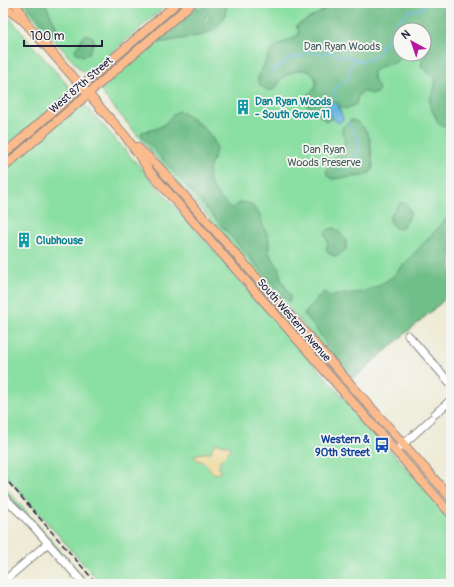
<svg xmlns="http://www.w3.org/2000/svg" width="454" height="587" font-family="Pangolin,sans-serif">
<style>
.green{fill:#8adfa2;stroke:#56806e;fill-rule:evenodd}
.forest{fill:#6fbe88;stroke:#487062}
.sand{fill:#eeda9e;stroke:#887e6c}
.water{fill:#67b7e2;stroke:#446c8e}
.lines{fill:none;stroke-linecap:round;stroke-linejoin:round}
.stream{stroke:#67b7e2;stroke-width:1.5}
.minor-casing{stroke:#888688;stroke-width:9}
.major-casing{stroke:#888688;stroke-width:10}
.minor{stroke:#fff;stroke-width:7}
.major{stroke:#fbbb8d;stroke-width:8}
.rail{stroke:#22223b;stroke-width:1.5;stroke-dasharray:6 3;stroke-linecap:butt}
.labels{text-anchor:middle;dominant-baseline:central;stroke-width:3.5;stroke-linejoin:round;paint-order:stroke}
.park-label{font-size:11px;fill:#415b5a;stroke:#f6f6f2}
.street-label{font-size:11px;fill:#22223b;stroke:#f6f6f2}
.culture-label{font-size:11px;font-weight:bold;fill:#0d838f;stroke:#f6f6f2;text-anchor:start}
.transit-label{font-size:11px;font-weight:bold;fill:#164399;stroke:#f6f6f2;text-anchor:end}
</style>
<rect width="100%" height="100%" fill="#f6f6f2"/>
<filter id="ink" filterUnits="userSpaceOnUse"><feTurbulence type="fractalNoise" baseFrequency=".025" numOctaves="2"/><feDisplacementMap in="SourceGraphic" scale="8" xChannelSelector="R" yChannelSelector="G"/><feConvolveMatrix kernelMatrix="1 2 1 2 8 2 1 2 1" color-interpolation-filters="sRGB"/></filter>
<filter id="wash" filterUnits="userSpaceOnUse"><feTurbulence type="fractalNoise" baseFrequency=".012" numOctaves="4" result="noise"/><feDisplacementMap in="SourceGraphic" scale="16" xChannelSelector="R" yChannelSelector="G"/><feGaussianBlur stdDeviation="0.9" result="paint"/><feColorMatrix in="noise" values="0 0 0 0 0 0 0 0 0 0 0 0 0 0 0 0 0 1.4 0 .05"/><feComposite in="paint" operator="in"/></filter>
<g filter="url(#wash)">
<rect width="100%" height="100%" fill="#eeebd6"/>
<g class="green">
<path d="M 21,3 L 169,3 L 94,68 C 89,72 86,75 81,70 Z"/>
<path d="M 198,3 L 451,3 L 451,294 L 352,380 L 166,169 L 102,93 L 101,89 L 106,83 ZM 400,30 L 424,30 L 424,54 L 400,54 Z"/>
<polygon points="3,10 32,45 451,519 451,584 101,584 3,472"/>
<polygon points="3,485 89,584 86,584 3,493"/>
</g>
<g class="forest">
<polygon points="25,3 45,3 57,28 57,31 53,33 51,33"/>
<path d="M 202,3 L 229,3 C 226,7 226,10 225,15 C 222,25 214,30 206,34 L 201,26 L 211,18 L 200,5 Z"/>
<path d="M 336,3 L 451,3 L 451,130 L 439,124 L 430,106 L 430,98 L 434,90 L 436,80 C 431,73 426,73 421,66 L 422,59 L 428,52 L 430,43 L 428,38 L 424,36 L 424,30 L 400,30 L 400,54 L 402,54 C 393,69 391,61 379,68 C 377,69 375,70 373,72 L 373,77 L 379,89 L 378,93 C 370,96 368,91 361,92 L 358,96 L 356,104 C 350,107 346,110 339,108 L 339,105 L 327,108 L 331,117 L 330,120 L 326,121 L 307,105 L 305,101 C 306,92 315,92 316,84 C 316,80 314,75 311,73 C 303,66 287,73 281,80 C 278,83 277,88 273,90 C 266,92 257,85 258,78 C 258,75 261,70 263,67 C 268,56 272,47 284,42 C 292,38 293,41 299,33 L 298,29 L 296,26 Z"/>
<polygon points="198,7 207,17 198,26 204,35 159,43 161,39"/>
<path d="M 86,34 L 93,37 L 94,40 L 91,49 L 89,53 L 84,56 L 76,53 L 75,50 C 76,47 79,46 80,43 C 82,39 81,36 86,34 Z"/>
<path d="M 179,111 C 191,117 214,133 216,147 C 216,148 215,152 215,153 C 213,162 208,167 209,177 C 210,189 222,199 229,207 L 233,208 L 238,204 L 244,202 L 252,205 L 260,215 L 263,226 L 269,238 L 269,253 L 278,267 L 282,281 L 290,295 L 290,299 L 289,302 L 141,135 L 142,132 C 149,130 156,130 163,125 C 169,120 172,113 179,111 Z"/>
<path d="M 351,120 L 356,121 L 365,129 L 370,139 L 373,166 L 371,172 L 363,176 L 332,179 C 330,178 328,176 327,175 C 323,165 342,154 344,145 C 347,132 334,131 351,120 Z"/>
<polygon points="401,202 406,204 411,212 407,222 401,229 395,228 390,222 390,215"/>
<path d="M 451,214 L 451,294 L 354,378 L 327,347 L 322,337 L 304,314 C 311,307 316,298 324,292 L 330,296 C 338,294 346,294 355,293 C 369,291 381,285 392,277 Z"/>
<polygon points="334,228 337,230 346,240 346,249 336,257 328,253 326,249 328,244 325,233 329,229"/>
</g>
<path class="sand" d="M 217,443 C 222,445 229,444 231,449 L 220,460 L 219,468 L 220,472 L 218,474 L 215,473 L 214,474 C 210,471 209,466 205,463 C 203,461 199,461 196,459 L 194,456 L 197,454 C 202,454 205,452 210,453 L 212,451 L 211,449 L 214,446 L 215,444 Z"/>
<path class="water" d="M 333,102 C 340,103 338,106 340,111 C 342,115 343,116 343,120 L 338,123 L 333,119 L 332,119 L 327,108 L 329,103 Z"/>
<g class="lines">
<g class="stream">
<path d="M 270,75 L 273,70 L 276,67 L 284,64 L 289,58 L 300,57 L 307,51 L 310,51 L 316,53 L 321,54 L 325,52 L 332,52 L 342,57 L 349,57 L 359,61 L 368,60 L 377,55 L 379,53 L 382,45 L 388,40 L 391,33 L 395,28 L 398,20 L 405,16 L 409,10 C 418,11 421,10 426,3"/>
<path d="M 336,98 L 334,92 L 335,88 C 339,85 344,84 347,81 C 353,73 345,69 355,59"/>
<path d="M 345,169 C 352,164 357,157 359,148 L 358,145 L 358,139 C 353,134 352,128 348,122"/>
</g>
</g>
</g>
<g filter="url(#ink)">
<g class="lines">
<defs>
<g id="minor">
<polyline points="408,335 451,384"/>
<polyline points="435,414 451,400"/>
<polyline points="396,451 431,419"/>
<polyline points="3,496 33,526 84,584"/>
<polyline points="3,582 48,543"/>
</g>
<g id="major">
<polyline points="3,3 11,12 25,22 126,137 151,173 451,514"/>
<polyline points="15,3 18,7 25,21"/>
<polyline points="137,147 158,166 451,498"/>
<polyline points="3,155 177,3"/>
<polyline points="3,168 192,3"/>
</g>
</defs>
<use href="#minor" class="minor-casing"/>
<use href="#major" class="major-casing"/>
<use href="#minor" class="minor"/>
<use href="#major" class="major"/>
<polyline class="rail" points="3,476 97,584"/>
</g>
</g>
<defs>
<symbol id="building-bare" viewBox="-9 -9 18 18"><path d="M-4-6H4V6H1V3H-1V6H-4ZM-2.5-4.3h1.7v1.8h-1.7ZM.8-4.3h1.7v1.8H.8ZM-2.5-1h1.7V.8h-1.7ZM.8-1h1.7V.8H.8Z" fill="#0f9aa8" stroke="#f6f6f2" stroke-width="2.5" paint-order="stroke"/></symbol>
<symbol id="bus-bare" viewBox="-9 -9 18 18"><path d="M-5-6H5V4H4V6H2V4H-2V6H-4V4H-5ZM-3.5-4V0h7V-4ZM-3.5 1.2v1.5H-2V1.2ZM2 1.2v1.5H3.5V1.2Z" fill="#1a4fb4" stroke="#f6f6f2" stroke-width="2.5" paint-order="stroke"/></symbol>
</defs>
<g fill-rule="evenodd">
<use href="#building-bare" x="232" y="96" width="22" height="22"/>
<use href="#building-bare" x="13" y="229" width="22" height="22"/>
<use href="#bus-bare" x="371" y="434" width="22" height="22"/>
</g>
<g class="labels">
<g class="park-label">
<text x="342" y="46">Dan Ryan Woods</text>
<text x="324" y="149">Dan Ryan<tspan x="324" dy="13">Woods Preserve</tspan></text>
</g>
<g class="street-label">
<text transform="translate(81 85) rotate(-41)">West 87th Street</text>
<text transform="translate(294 320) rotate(49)">South Western Avenue</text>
</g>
<g class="culture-label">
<text x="255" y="101">Dan Ryan Woods<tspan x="255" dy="13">- South Grove 11</tspan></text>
<text x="36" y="240">Clubhouse</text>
</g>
<g class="transit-label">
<text x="370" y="439">Western &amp;<tspan x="370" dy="13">90th Street</tspan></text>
</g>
</g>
<rect width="454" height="587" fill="none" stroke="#f6f6f2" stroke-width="16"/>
<g transform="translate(412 42) rotate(320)"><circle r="19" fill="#f6f6f2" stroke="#a1a1a9"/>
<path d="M0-3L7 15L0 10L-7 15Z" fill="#b5179e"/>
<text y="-6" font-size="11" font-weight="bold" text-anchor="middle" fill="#22223b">N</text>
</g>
<path d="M24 40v6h78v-6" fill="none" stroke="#22223b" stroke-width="2"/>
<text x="30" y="40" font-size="12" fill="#22223b" stroke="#f6f6f2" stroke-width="3" paint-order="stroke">100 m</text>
</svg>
